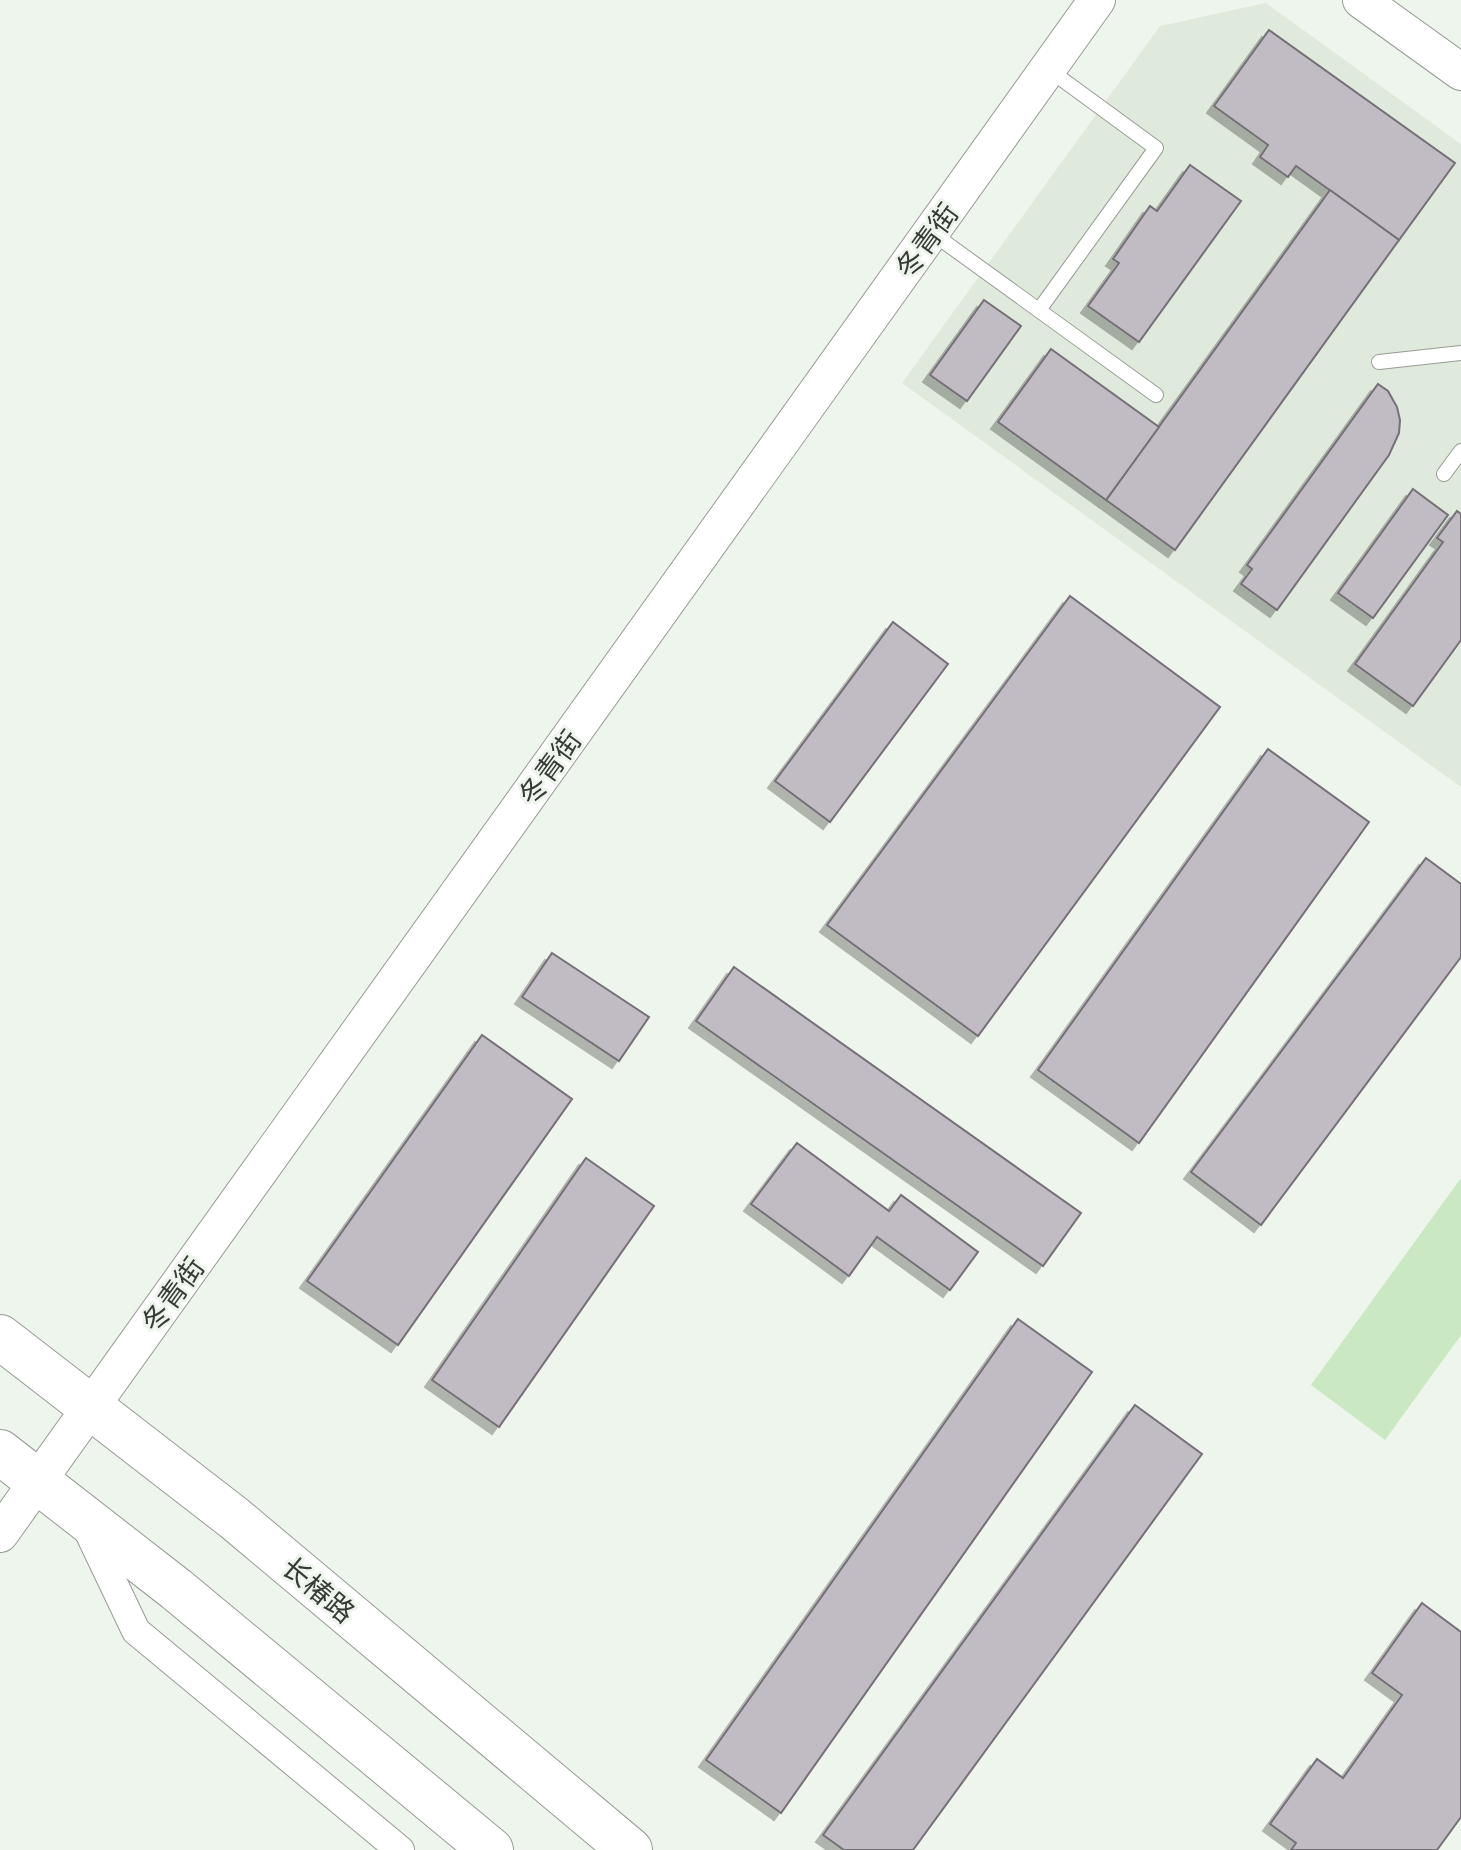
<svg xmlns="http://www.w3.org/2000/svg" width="1461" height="1850" font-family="Manrope,'Noto Sans SC',sans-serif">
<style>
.built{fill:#dfeadc}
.green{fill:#cae8c1}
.building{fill:#c1bcc4;stroke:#757078;stroke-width:2;filter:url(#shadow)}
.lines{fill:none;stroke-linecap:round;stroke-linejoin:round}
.service-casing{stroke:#969c95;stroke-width:16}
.minor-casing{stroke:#969c95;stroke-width:30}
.tertiary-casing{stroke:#969c95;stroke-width:38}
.primary-casing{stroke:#969c95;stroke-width:46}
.service{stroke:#fff;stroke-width:14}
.minor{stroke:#fff;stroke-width:28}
.tertiary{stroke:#fff;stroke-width:36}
.primary{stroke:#fff;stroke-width:44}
.labels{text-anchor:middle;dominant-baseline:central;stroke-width:6;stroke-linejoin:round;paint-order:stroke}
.street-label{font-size:28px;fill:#373a37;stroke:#eef5ec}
</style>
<defs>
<filter id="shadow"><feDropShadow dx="-7" dy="7" stdDeviation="0" flood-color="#0004"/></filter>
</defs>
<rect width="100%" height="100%" fill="#eef5ec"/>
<polygon class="built" points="1266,3 1461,144 1461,787 902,383 1160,26"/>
<polygon class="green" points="1461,1178 1461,1335 1385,1440 1311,1385"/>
<g class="building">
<polygon points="1269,30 1455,163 1399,240 1296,166 1288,177 1260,157 1268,145 1214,106"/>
<polygon points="1190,165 1241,201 1139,342 1088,306 1119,263 1113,259 1150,206 1157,211"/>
<polygon points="1330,190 1399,240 1175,550 1106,500"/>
<polygon points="984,300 1021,326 967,401 930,375"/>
<polygon points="1051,349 1159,427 1106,500 998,422"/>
<polygon points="1378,384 1388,391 1397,407 1400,420 1399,433 1389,455 1277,610 1241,584 1252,569 1247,565"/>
<polygon points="1413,489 1448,515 1373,618 1338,593"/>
<polygon points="1457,511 1461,514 1461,640 1413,706 1355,664 1443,542 1437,538"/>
<polygon points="1070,596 1220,707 978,1036 827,925"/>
<polygon points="893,622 948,664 830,822 775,781"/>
<polygon points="1268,749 1369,822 1139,1143 1038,1070"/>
<polygon points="1426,858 1461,884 1461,957 1261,1225 1191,1172"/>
<polygon points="552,953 649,1017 619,1061 522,997"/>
<polygon points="734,967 1081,1213 1043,1266 696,1021"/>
<polygon points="482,1035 572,1099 398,1345 307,1281"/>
<polygon points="797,1143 889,1211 901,1195 978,1252 950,1290 877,1237 849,1276 751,1204"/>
<polygon points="586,1158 654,1206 499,1427 432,1380"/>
<polygon points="1018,1319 1092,1372 781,1813 706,1760"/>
<polygon points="1135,1405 1202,1454 913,1850 844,1850 823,1835"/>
<polygon points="1422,1603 1461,1632 1461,1817 1437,1850 1291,1850 1296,1843 1270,1824 1317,1759 1343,1778 1402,1695 1372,1673"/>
</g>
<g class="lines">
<defs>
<g id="service">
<polyline points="932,233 1156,395"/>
<polyline points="1039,310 1156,148 1048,69"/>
<polyline points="1379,362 1461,353"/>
<polyline points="1444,474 1461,451"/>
</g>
<polyline id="minor" points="85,1524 136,1631 400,1850"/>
<g id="tertiary">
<polyline points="1361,0 1461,72"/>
<polyline points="0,1534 1097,0"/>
</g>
<g id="primary">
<polyline points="0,1337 234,1518 630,1850"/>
<polyline points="0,1452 176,1589 491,1850"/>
</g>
</defs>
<use href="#service" class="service-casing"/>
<use href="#minor" class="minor-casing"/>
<use href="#tertiary" class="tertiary-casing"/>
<use href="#primary" class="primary-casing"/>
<use href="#service" class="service"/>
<use href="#minor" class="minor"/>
<use href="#tertiary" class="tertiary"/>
<use href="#primary" class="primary"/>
</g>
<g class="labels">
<g class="street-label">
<text transform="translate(926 240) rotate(-54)">冬青街</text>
<text transform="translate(549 767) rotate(-54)">冬青街</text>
<text transform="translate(172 1294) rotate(-54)">冬青街</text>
<text transform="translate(319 1589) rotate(40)">长椿路</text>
</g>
</g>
</svg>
